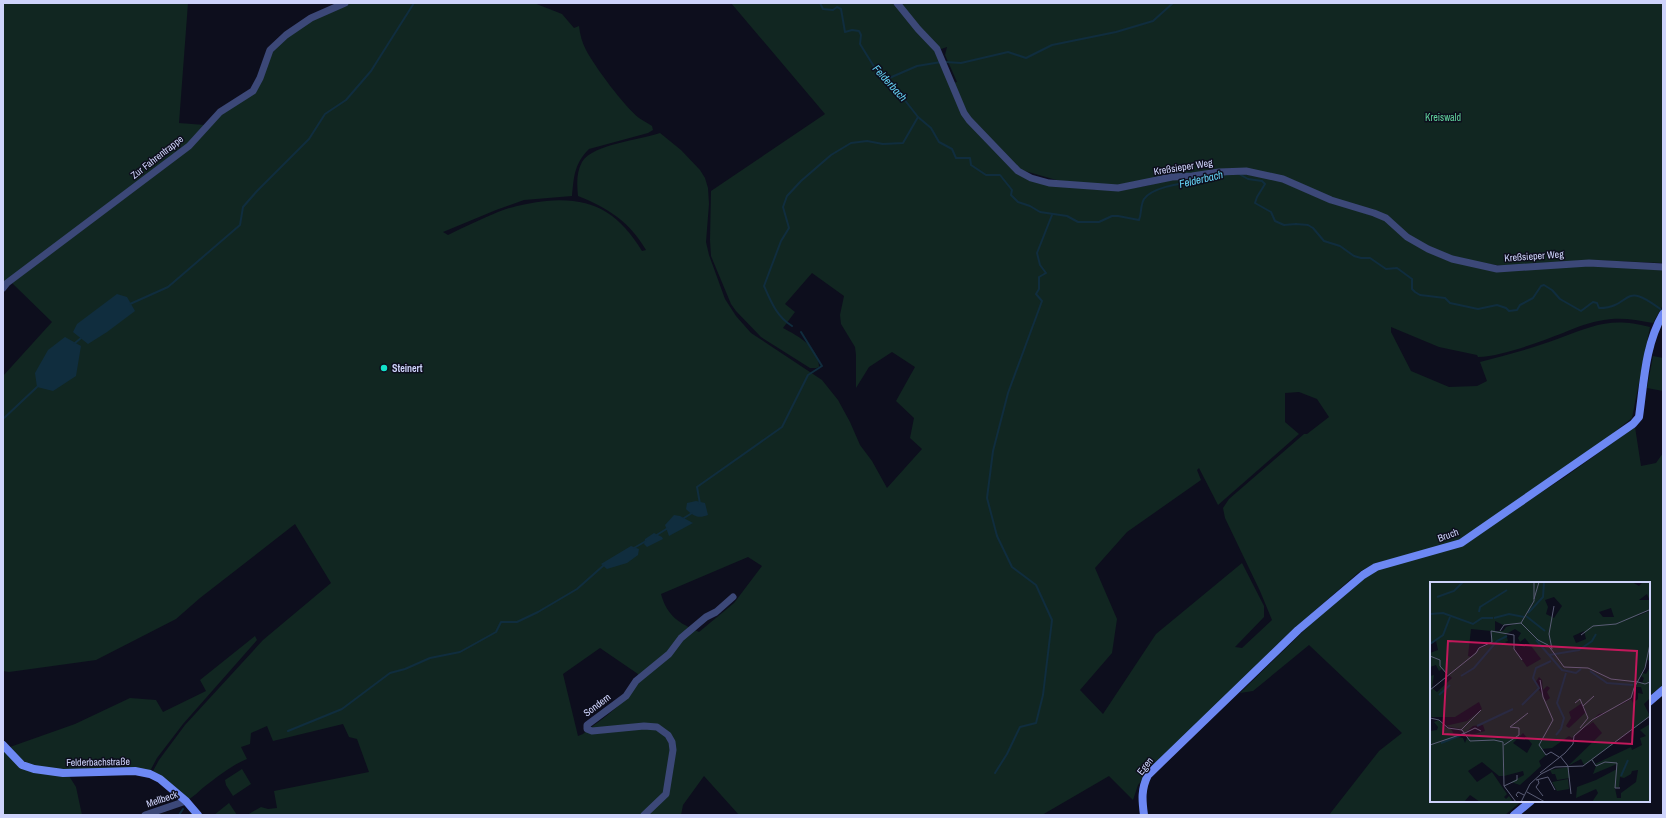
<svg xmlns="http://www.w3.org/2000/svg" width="1666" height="818" font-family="'Archivo Narrow',sans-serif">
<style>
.green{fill:#112621;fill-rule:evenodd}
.water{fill:#102d3e}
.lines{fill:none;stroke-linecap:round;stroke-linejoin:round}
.stream{stroke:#102d3e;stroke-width:2}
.street{stroke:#3c4878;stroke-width:7}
.secondary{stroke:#6d88f3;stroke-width:8}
.poi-dot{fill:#13e2c8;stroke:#0d0e1d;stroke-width:1.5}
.labels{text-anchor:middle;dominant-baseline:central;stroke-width:3;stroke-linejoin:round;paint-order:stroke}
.park-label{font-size:10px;fill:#61d49d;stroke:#0d0e1d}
.street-label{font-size:10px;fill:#ced3fb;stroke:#0d0e1d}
.poi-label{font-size:10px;font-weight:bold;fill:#ced3fb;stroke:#0d0e1d;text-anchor:start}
.water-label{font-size:11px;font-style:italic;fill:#64d1f2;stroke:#0d0e1d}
.inset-river{fill:none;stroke:#102d3e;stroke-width:2}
.inset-road{fill:none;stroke:#5a5d76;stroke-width:1}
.view{fill:#c2185b;fill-opacity:0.15;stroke:#c2185b;stroke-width:2}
.inset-edge{fill:none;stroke:#ced3fb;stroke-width:2}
</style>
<rect width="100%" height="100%" fill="#0d0e1d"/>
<g class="green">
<polygon points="3,3 188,3 179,123 205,125 187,145 5,283 3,281"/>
<path d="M 351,3 L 534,3 L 562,14 L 574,28 L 579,26 C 580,35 582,42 586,50 C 595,67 624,106 639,118 C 643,121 648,123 652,126 L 653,130 L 648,133 L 589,149 C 574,164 574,177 572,196 L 524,200 L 496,210 L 443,232 L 448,235 C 464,227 481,219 498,212 C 513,206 529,203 546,201 C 592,197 618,212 642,251 L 646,250 C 630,222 608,208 578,196 C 577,185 576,173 582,162 C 593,144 640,140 660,133 L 681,150 L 700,170 L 705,178 L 708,188 L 709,204 L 706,242 L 709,255 L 725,299 L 736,316 L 751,333 L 822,380 L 838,400 L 850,422 L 860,445 L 872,461 L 887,488 L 922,449 L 910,438 L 914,418 L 896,401 L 915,367 L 892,352 L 869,367 L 856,388 L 856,355 L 855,347 L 841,324 L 840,315 L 844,296 L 812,273 L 785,304 L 795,312 L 783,328 C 798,336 819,347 819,367 L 816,368 L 810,368 L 761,337 L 736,311 L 731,304 L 711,256 L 710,240 L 711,191 L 825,114 L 731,3 L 1663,3 L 1663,263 L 1590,260 L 1502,266 L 1453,258 L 1427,248 L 1404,233 L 1383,214 L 1332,198 L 1285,178 L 1251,170 L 1235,168 L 1171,176 L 1118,187 L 1074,185 L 1014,168 L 1013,170 L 1036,182 L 1097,190 L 1120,190 L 1146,186 L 1171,179 L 1188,178 L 1219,172 L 1235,171 L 1249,173 L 1296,185 L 1330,201 L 1384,220 L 1411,242 L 1443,259 L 1496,270 L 1594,264 L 1663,270 L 1663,305 L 1653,323 C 1636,320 1621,317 1604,320 C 1590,322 1577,327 1563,333 C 1539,342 1504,356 1478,357 L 1477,355 L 1439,347 L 1391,327 L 1391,332 L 1411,371 L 1449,387 L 1477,386 L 1487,381 L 1480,362 C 1506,355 1534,348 1560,338 C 1595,325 1611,317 1650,327 L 1632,418 L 1592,450 L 1455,543 L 1376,563 L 1359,572 L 1288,634 L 1194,727 L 1159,760 L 1138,785 L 1133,800 L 1109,776 L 1042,815 L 739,815 L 704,776 L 683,805 L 681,815 L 247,815 L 261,807 L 268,809 L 277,808 L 274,791 L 369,772 L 357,739 L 349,737 L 343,724 L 273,741 L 267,726 L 251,733 L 250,744 L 241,747 L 247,759 C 232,765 217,777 204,787 C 199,791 194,797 187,800 L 153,771 L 159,760 L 185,725 L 263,640 L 331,583 L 295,524 L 200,598 L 176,619 L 96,660 L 9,672 L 3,671 L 3,376 L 52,322 L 12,283 L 172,162 L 193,145 L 224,112 L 253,93 L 260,82 L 271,54 L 286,38 L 326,12 ZM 920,33 L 941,49 L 947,47 L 945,55 L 957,82 L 951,83 L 936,50 ZM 1299,392 L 1317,399 L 1329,417 L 1307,434 L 1304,434 L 1229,499 L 1223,508 L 1225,518 L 1260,591 L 1272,620 L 1242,648 L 1235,647 L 1264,617 L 1264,606 L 1242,563 L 1156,634 L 1103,714 L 1080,690 L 1112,653 L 1117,619 L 1095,568 L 1127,532 L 1201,480 L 1197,470 L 1199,468 L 1218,505 L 1299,434 L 1285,422 L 1285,393 ZM 748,557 L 762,566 L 734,603 L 699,632 C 679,623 667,616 661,594 ZM 600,648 L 638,674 C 632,702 603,717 583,734 L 578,736 L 563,674 Z"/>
<polygon points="1653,356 1663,358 1663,391 1647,388"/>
<polygon points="1635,427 1641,466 1656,463 1663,453 1663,685 1649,696 1649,583 1431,583 1431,801 1522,801 1505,815 1329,815 1379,751 1402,733 1309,645 1253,691 1240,693 1317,618 1373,571 1457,547 1565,477"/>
<polygon points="255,636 257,640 183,724 157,758 150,771 73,771 49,768 26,764 10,747 75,724 130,698 156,700 163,712 206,691 200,680"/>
<polygon points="3,750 17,764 69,776 76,787 82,815 3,815"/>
<polygon points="242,769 251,784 233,796 226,785 225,780"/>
<polygon points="229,803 237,815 214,815"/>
</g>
<g class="water">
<polygon points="117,294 127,297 135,311 107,332 88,344 73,332 77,324"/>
<polygon points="65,337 81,346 76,376 53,391 37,387 35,373 48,350"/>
<path d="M 696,501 L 705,503 L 708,515 C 698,519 693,516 686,509 L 687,503 Z"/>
<polygon points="674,515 680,516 693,523 669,536 665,525"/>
<polygon points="654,533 662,537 663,539 647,547 644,544 645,539"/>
<polygon points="631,546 639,549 638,555 627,563 607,569 601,564"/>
</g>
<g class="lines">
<g class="stream">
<path d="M 820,3 L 823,9 L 833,10 L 837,7 L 841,9 L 845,32 L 852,30 L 859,31 L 861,35 L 860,44 L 878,73 L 893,85 L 918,117 L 931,128 L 939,142 L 952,149 L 956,158 L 970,158 L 971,165 L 986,175 L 1000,175 L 1012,190 L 1011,195 L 1018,202 L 1030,206 L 1040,212 L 1067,216 L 1078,222 L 1099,222 L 1112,216 L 1118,216 L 1139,220 C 1142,213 1140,206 1144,199 C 1156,182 1206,182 1225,175"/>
<polyline points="945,62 961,63 1008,52 1026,58 1052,45 1116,32 1153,21 1173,3"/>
<polyline points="887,79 917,66 941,62"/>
<path d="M 1239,174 L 1248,179 L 1262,181 L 1265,184 L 1257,197 L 1255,203 L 1271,212 L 1275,221 L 1284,225 L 1296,224 L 1308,225 L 1313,228 L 1324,241 L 1340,246 L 1354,256 L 1361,258 L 1370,258 L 1386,269 L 1397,268 L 1412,279 L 1412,289 L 1415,292 L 1420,295 L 1445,298 L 1450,303 L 1478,309 L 1497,305 L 1506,308 L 1509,311 L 1517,310 L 1520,305 L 1533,298 L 1541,286 L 1544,285 L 1552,290 L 1560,299 L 1581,311 L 1593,302 L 1597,303 L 1599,308 C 1604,308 1611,307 1615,305 C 1623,302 1629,293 1638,296 C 1646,298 1656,306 1663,311"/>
<polyline points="130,304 168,287 240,225 243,207 257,191 309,139 325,114 346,100 371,71 414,3"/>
<path d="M 792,326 C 777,317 771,302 764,286 L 781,241 L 789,228 L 783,207 L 787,196 L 801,181 L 831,155 L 851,143 L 867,141 L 883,144 L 903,143 L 918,117"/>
<polyline points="75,343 81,338"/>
<polyline points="3,419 37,387"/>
<polyline points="700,504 697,487 782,427 808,375 822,366 801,332"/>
<polyline points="684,518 692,513"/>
<polyline points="655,536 668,528"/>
<polyline points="634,548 646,541"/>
<polyline points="288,731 342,709 390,673 405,669 430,658 460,652 496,632 501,622 517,622 538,612 577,589 604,565"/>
<polyline points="995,773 1007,754 1020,727 1036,723 1043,695 1052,620 1036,585 1012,567 997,536 987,498 993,451 1008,393 1042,301 1036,294 1039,289 1039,277 1046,273 1040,265 1037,253 1052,215"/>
<polyline points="179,815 183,809"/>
</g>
<g class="street">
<polyline points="897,3 918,29 937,49 964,113 969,120 1018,171 1031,178 1049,183 1118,188 1172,177 1192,176 1219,172 1246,171 1283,179 1331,200 1374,213 1386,218 1407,237 1428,249 1452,259 1497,269 1589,263 1663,267"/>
<polyline points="3,288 7,283 189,146 220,112 253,91 260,78 270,50 286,35 311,18 345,3"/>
<polyline points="145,815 186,801"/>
<polyline points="644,815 666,794 673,750 672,742 668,735 657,727 644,726 592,731 587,729 587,725 626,696 636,681 669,654 681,638 706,617 716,612 733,597"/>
</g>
<g class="secondary">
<polyline points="1649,702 1663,690"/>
<polyline points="3,745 22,765 34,769 63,773 135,771 150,774 160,779 186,801 198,815"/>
<path d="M 1144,815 C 1142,800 1141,789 1148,775 L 1298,630 L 1363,575 L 1376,567 L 1461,543 L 1633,424 L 1639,417 C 1644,382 1645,345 1663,314"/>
<polyline points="1514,815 1531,801"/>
</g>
</g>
<circle class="poi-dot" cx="384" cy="368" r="4"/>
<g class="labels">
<g class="park-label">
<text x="1443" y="117">Kreiswald</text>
</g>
<g class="street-label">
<text transform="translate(157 157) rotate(-38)">Zur Fahrentrappe</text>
<text transform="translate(1183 167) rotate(-9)">Kreßsieper Weg</text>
<text transform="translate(1534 256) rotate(-4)">Kreßsieper Weg</text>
<text transform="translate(1448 535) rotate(-20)">Bruch</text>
<text transform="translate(597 705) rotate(-37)">Sondern</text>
<text transform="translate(98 762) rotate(-1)">Felderbachstraße</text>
<text transform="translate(1145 766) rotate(-51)">Egen</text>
<text transform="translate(162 799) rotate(-19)">Mellbeck</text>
</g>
<g class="poi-label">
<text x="392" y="368">Steinert</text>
</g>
<g class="water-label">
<text transform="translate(890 83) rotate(48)">Felderbach</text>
<text transform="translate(1201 179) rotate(-13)">Felderbach</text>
</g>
</g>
<g transform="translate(1430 582)">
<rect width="220" height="220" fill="#0d0e1d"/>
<path d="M 0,0 L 202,0 L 209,4 L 213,0 L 220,0 L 220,19 L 217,12 L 209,18 L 219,18 L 219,28 L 197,39 L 219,29 L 220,79 L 217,78 L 216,82 L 207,100 L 201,116 L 182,128 L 201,117 L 203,121 L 208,117 L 208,111 L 213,112 L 211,105 L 205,105 L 208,100 L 212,101 L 214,96 L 211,94 L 213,91 L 216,92 L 220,85 L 220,116 L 214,122 L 220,134 L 163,177 L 165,182 L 201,165 L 202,168 L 212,163 L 210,156 L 216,154 L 210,148 L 220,142 L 220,220 L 162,220 L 168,211 L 166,207 L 146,216 L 147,205 L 166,198 L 187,187 L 187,182 L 163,192 L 166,184 L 162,178 L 154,183 L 151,177 L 138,184 L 172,151 L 163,140 L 156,145 L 164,137 L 178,130 L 169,132 L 142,156 L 139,154 L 122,166 L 112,167 L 116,173 L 109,179 L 111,184 L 90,203 L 81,200 L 94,193 L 93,189 L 74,194 L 74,163 L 73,194 L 69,194 L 52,180 L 38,189 L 47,200 L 62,190 L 77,212 L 74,215 L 76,217 L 79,214 L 83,220 L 50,220 L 40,213 L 34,220 L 0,220 L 0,149 L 7,148 L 8,145 L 4,140 L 9,138 L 16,146 L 21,147 L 25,154 L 33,156 L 35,161 L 39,151 L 41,153 L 55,149 L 53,143 L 43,144 L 35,151 L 31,147 L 15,144 L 37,139 L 52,127 L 49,120 L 25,135 L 0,135 L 0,94 L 4,93 L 2,106 L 7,110 L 22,96 L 12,87 L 9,89 L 6,83 L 0,85 L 0,71 L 8,68 L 6,59 L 0,63 ZM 124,15 L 132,24 L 124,36 L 116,32 L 118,25 L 115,18 ZM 181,26 L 184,35 L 173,35 L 169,30 ZM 65,39 L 73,43 L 85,42 L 76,45 L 73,49 L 65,49 ZM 41,47 L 61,49 L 61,61 L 49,67 L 41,75 L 38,74 ZM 85,47 L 91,51 L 88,56 L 90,60 L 95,56 L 111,77 L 97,85 L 82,64 L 75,60 L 78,59 L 76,52 ZM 154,49 L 156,57 L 146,61 L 143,54 ZM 109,95 L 112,98 L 113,108 L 117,104 L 120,106 L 117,110 L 120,116 L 116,119 L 105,101 ZM 152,121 L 156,130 L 139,146 L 136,144 L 141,136 L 139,130 ZM 93,151 L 102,162 L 97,171 L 83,161 ZM 208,188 L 206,200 L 191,211 L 191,216 L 187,216 L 185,206 L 189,205 L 190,195 L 194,196 L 201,192 L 202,189 ZM 138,185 L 140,196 L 127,198 L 125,192 L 122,192 L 120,188 ZM 138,197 L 139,207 L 127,209 L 122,200 Z" fill="#112621" fill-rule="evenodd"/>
<path class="inset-river" d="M 7,15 L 24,9 L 33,0M 49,30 L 50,25 L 77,8M 98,31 L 113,15 L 114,0M 0,32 L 13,31 L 43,42 L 52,36 L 63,36M 96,34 L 115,49M 64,36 L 79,32 L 94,35M 106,58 L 132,88 L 146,91 L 151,87M 0,62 L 13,53 L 20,35M 119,73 L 149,68 L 162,59 L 166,52M 160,89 L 177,101 L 203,103M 31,94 L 44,86 L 67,59 L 77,54M 9,113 L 20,103M 92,123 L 109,106 L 103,96 L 106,86 L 121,79M 47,144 L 83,127M 126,153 L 131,147 L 134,136 L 127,121 L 136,91M 11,161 L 34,152M 191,194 L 198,178"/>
<path class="inset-road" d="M 104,17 L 109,0M 220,27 L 220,45M 91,41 L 104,19 L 104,0M 70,49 L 74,43 L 91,41 L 108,58 L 118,63 L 134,85 L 158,86 L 181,97 L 208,100M 151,53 L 163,44 L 186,42 L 219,28M 122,67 L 119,52 L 124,24M 0,74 L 10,78 L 10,84 L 17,92M 110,98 L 113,115 L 123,138 L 109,163 L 116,173 L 121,170 L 129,175M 208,100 L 215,102 L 220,100M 0,108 L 46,71 L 49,66 L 62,60 L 61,49 L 84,53 L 84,67 L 92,78M 145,121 L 150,117 L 158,136 L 150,146M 153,124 L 164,114M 0,136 L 9,138 L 18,146 L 32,148 L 40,159 L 64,158 L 73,160 L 74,204 L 86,220M 31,148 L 51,128M 35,151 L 45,146 L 51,149M 0,163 L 35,151M 74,163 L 89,153 L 89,146 L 80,145 L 98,131M 130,174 L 138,184M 162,178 L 166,184 L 175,180 L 187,181 L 185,206 L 190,206M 138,185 L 141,212M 110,191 L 135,171 L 143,162 L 144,154 L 162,138 L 201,116 L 204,106 L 215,86 L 220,62M 106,198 L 118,195 L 125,208M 108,198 L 109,201 L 106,205 L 113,214M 74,204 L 87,198 L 87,193M 97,210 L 115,220M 88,215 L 86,213 L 88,210 L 94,213M 91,220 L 100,202 L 111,192 L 125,185 L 153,184 L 220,134"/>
<path class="view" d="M 18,59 L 207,69 L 202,162 L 13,152 Z"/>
<rect width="220" height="220" class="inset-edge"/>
</g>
<rect width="1666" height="818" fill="none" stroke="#ced3fb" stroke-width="8"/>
</svg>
